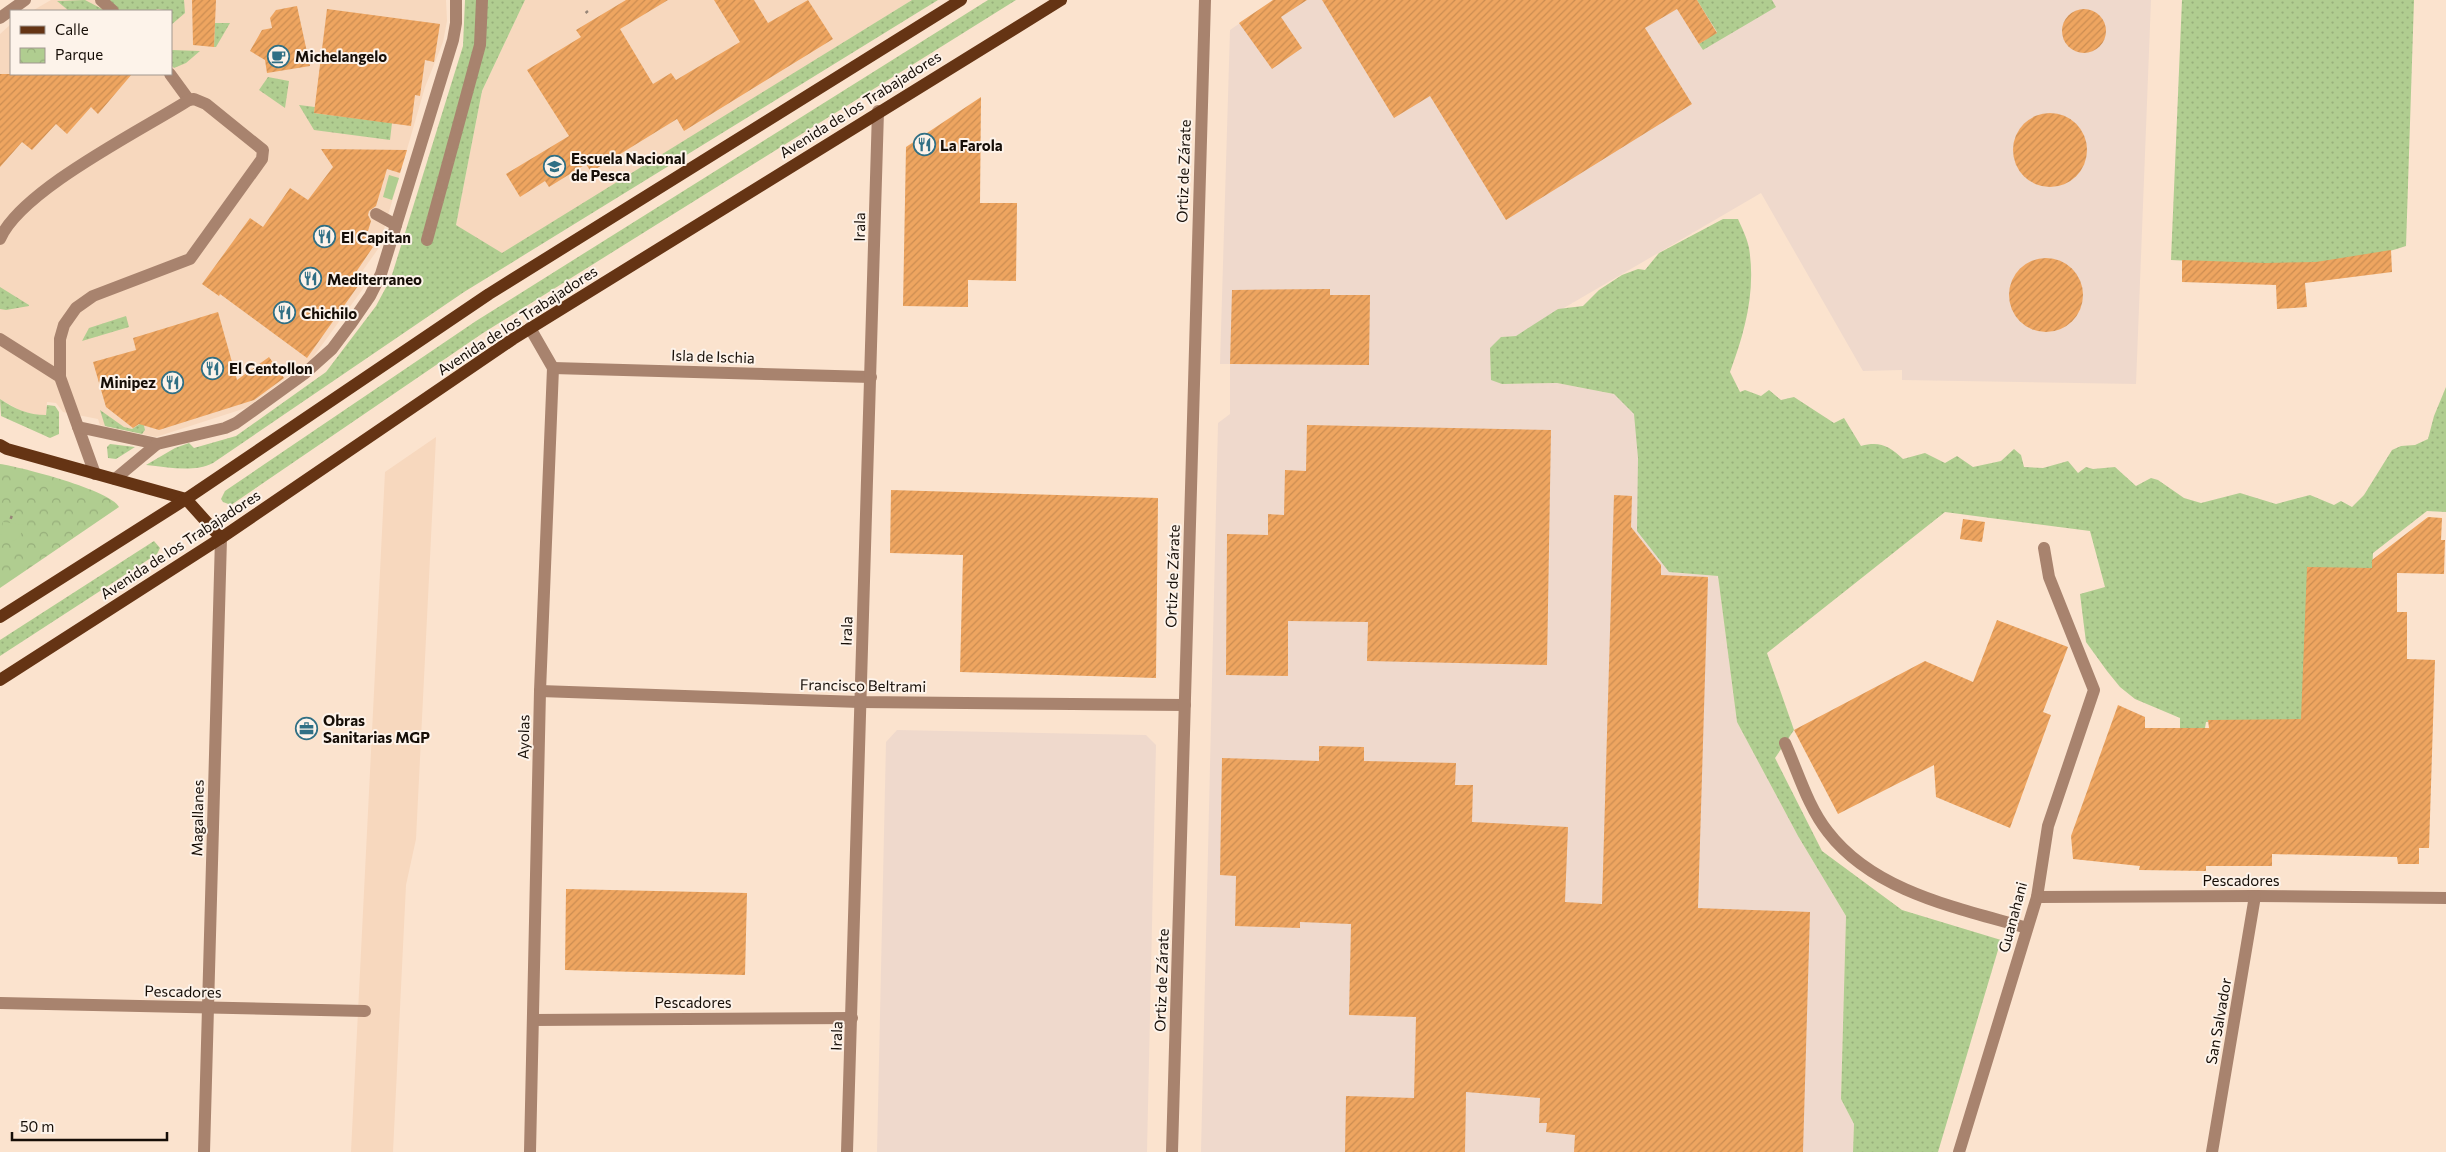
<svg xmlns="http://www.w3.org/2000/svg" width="2446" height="1152" font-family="Commissioner,sans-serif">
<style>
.built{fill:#f7d8be}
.industrial{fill:#efd9cc}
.grass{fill:url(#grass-dots)}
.park{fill:url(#park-crowns)}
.garden{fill:#b0cd90}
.building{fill:url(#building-hatch)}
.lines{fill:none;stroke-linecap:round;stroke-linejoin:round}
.path{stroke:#968577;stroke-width:3;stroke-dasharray:2.5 4;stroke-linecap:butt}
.minor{stroke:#a8836e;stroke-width:12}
.major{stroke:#653414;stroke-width:12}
.labels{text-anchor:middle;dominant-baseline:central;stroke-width:4;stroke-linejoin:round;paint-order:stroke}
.poi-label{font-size:15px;font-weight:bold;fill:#160e07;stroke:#fdf3ea;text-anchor:start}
.street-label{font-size:15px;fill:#160e07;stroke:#fdf3ea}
</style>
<defs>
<pattern id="grass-dots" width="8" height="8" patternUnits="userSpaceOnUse" patternTransform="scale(1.25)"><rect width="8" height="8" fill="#b0cd90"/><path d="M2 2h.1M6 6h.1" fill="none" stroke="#97af7b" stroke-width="1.8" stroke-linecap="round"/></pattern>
<pattern id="park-crowns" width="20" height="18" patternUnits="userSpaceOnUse" patternTransform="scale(1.25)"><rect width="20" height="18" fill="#b0cd90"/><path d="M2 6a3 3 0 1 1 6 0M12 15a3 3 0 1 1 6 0" fill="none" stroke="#97af7b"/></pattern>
<pattern id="building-hatch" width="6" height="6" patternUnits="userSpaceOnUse" patternTransform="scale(1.25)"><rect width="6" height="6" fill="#eea560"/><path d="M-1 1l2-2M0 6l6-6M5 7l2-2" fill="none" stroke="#cb8d52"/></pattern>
</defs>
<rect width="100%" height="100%" fill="#fbe3ce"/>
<g class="built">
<polygon points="51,0 446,0 447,21 443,42 425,87 382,236 378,249 356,280 365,286 311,360 246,408 156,437 100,425 98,419 63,412 56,403 47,402 46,416 37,415 21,411 0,399 0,34 11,24 11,74 171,74 171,11 32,11"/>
<polygon points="525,0 912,0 502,254 456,225 482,91"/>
<polygon points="436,437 416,839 406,885 393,1152 351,1152 385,472"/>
</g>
<g class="industrial">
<polygon points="1273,0 2151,0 2136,384 1902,380 1902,370 1863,371 1761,193 1516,336 1501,337 1491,348 1492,368 1502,384 1557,383 1614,394 1638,415 1669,572 1718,576 1737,722 1798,836 1846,916 1841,1099 1854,1124 1853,1152 1201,1152 1218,423 1230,414 1230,364 1220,364 1230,30"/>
<polygon points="897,730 1146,735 1156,745 1147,1152 877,1152 886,742"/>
</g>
<g class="grass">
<polygon points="85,0 106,11 69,11 57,1"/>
<polygon points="108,0 184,0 185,13 171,25 171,11 157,9 155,11 119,11"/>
<path d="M 465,0 L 525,0 L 482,91 L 456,225 L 502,253 L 912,0 L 938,0 L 464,292 L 213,463 C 193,473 168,467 146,465 L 175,448 L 189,443 L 194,448 L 236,436 L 326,372 L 376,306 L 391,278 L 463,46 Z"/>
<polygon points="988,0 1016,0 483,333 231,505 223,502 221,499 225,491 476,321"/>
<polygon points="1697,0 1772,0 1776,7 1703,50 1699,44 1717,32"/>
<path d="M 2182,0 L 2414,0 L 2406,246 C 2332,271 2248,263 2171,260 Z"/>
<polygon points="215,23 230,23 216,47 214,47"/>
<polygon points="171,50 200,51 186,63 174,68 171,65"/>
<polygon points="268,77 289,81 285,108 259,90"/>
<polygon points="299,105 315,107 314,113 392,123 390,140 314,130"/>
<path d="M 1723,219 L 1738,219 C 1742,228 1747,238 1749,248 C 1756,291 1745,332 1730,372 L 1740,392 L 1745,390 L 1761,396 L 1769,390 L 1781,400 L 1794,397 L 1834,423 L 1844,418 L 1861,446 C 1880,441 1889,446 1903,459 L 1925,453 L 1945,463 L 1957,456 L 1973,467 L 2001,461 L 2014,449 L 2021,455 L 2024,467 L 2043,468 L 2068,461 L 2078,473 L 2086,467 L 2093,469 L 2115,467 L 2136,486 L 2151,478 L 2158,480 L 2184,498 L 2201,503 L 2240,493 L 2276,504 L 2310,495 L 2334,505 L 2341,501 L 2352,507 L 2364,495 L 2392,450 L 2401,446 L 2415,445 L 2428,439 L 2434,416 L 2446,387 L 2446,512 L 2427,511 L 2373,553 L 2372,572 L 2302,720 L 2206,722 L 2205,728 L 2180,729 L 2180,718 L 2135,699 L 2120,687 L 2107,671 L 2086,642 L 2080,594 L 2105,587 L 2090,531 L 1945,512 L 1767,653 L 1794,730 L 1775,758 L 1822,851 L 1902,910 L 2001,940 L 1938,1152 L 1853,1152 L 1854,1124 L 1841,1099 L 1846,916 L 1798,836 L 1737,722 L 1718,576 L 1669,572 L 1637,531 L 1638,458 L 1634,414 L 1614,394 L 1557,383 L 1502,384 L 1491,380 L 1490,348 L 1501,337 L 1516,336 L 1558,309 L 1583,306 L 1599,290 L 1622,275 L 1638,269 L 1645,270 L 1659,253 Z"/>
<polygon points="0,287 29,305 29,306 6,310 0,309"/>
<polygon points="126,316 129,327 82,341 89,328"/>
<path d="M 0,399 C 15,409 28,415 46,415 L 47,405 L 55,406 L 59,412 L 59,434 L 50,438 L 1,416 Z"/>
<polygon points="100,410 124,427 132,429 143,422 145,430 142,434 105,426"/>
<polygon points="110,444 135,447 116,459 108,458 107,447"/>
<polygon points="154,541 160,548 157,554 0,656 0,640"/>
</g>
<path class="park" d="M 0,464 C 21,467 110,490 119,507 L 0,588 Z"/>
<g class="garden">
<polygon points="389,175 399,178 392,200 383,197"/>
<path d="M 3,522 L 24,525 C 21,539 14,544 0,541 Z"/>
</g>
<g class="building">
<polygon points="192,0 216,0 214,47 193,45"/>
<polygon points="626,0 668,0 620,29 653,84 671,73 676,80 740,42 714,0 754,0 768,23 808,0 833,39 684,131 677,119 591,172 586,164 549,187 545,181 520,197 506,174 569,136 527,70 581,37 576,30"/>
<polygon points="1273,0 1307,0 1281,17 1302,48 1272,69 1239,23"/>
<polygon points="1322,0 1697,0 1717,33 1699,44 1677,9 1645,28 1692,104 1506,220 1430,96 1394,118"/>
<polygon points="297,6 310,66 267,73 265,60 250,51 262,30 272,28 270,18 276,10"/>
<circle cx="2084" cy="31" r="22"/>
<polygon points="327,9 440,24 434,62 425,60 420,96 415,95 411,126 314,113"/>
<polygon points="0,74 132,74 98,114 91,107 67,134 56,124 32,150 22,142 0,167"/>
<polygon points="981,97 980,203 1017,203 1016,281 968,280 968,307 903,306 906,147"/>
<circle cx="2050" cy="150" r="37"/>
<polygon points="321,149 407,150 400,173 387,169 376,206 369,211 368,215 371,221 365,241 373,247 350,281 358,286 307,358 220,294 219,296 202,284 250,218 263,227 290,188 308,200 333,167"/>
<polygon points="2391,250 2392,272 2305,283 2307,307 2277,309 2276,285 2182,282 2182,260 2265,263 2316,262"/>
<circle cx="2046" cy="295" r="37"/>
<polygon points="1330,289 1330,295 1370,295 1369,365 1230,364 1232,290"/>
<polygon points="218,312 237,380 269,357 284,378 254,400 159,430 139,424 133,428 106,407 93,362 136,350 133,338"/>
<polygon points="1307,425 1551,430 1547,665 1367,661 1368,622 1288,621 1288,676 1226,675 1227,534 1268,535 1268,514 1284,515 1285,470 1306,471"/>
<polygon points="891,490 1158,498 1156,678 960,672 963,555 890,553"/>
<polygon points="1614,495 1632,496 1631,527 1661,565 1661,575 1708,577 1698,908 1810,912 1803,1152 1574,1152 1575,1135 1546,1132 1547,1123 1539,1123 1540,1098 1466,1092 1465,1152 1345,1152 1346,1096 1414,1098 1416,1017 1349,1015 1351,924 1300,922 1300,928 1235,926 1236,876 1220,875 1222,758 1319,761 1319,746 1364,747 1364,761 1456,763 1455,785 1473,785 1472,822 1568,827 1565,902 1602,904"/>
<polygon points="2428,517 2442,518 2441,540 2445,540 2444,574 2397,573 2397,612 2407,612 2407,659 2435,660 2429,848 2419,848 2419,864 2398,864 2397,857 2272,854 2272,866 2206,866 2206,871 2139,870 2140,866 2073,859 2071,836 2118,705 2145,717 2145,728 2209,728 2208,720 2301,719 2307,567 2372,568 2372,560"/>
<polygon points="1963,519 1985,522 1982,542 1960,539"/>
<polygon points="1997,620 2068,647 2043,712 2051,715 2010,828 1936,797 1934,765 1838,814 1794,730 1925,661 1973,682"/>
<polygon points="566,889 747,893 745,975 565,970"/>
</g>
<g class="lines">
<g class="path">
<polyline points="586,11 589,15"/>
<polyline points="10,517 13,518"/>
</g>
<g class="minor">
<polyline points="101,0 113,11"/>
<polyline points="0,18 25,0"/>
<polyline points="170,74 189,100"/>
<polyline points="376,214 396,225"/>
<path d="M 0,239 C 21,190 142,130 189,100 L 194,99 L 206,104 L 263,150 L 262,159 L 190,259 L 93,296 L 76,308 L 64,325 L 60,339 L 60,377"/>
<polyline points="427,240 480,45 482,0"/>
<polyline points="0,339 60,377 95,474"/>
<polyline points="553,368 871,377"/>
<polyline points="78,427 157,444"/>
<polyline points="115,479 157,444 225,428 236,423 304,374 332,349 350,325 370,296 381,274 453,40 456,23 456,0"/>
<polyline points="540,691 860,702 1185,705"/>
<path d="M 1785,743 C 1798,772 1808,807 1828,832 C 1874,892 1958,908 2027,928"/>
<polyline points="2037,897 2255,896 2446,898"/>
<polyline points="0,1003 365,1011"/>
<polyline points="533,1020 852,1018"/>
<polyline points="204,1152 221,538"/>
<polyline points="530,1152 540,691 553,368 530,328"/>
<polyline points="847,1152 878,111"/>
<polyline points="1172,1152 1205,0"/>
<polyline points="1959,1152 2037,897 2048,826 2094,690 2049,577 2044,548"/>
<polyline points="2212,1152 2255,896"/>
</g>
<g class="major">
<polyline points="0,445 7,449 186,499"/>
<polyline points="186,499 221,538"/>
<polyline points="0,617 186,499 489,294 961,0"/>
<polyline points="0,680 221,538 513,339 1061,0"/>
</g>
</g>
<defs>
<symbol id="cafe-ring" viewBox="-11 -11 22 22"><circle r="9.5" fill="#fdf3ea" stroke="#306f84" stroke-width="1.5"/><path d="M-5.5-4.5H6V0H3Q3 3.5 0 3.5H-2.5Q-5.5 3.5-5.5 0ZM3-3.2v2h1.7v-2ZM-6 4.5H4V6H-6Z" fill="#306f84"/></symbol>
<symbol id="restaurant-ring" viewBox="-11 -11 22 22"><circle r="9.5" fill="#fdf3ea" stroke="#306f84" stroke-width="1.5"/><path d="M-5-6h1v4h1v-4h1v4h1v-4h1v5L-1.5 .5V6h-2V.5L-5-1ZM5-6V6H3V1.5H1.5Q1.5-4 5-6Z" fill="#306f84"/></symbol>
<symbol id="school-ring" viewBox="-11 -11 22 22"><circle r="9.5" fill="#fdf3ea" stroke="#306f84" stroke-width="1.5"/><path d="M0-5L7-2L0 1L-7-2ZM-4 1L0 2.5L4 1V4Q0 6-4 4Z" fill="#306f84"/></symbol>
<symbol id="office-ring" viewBox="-11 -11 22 22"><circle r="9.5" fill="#fdf3ea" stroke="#306f84" stroke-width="1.5"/><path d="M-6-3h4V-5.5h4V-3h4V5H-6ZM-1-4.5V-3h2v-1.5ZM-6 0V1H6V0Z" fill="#306f84"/></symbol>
</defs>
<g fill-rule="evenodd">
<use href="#cafe-ring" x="266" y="44" width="25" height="25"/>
<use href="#restaurant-ring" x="912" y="132" width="25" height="25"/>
<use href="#school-ring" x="542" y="154" width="25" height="25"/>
<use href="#restaurant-ring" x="312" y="224" width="25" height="25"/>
<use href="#restaurant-ring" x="298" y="266" width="25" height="25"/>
<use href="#restaurant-ring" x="272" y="300" width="25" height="25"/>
<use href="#restaurant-ring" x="200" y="356" width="25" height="25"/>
<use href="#restaurant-ring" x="160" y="370" width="25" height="25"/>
<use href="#office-ring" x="294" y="716" width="25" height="25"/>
</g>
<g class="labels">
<g class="poi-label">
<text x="295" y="56">Michelangelo</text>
<text x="940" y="145">La Farola</text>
<text x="571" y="158">Escuela Nacional<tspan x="571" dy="17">de Pesca</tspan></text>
<text x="341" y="237">El Capitan</text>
<text x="327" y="279">Mediterraneo</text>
<text x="301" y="313">Chichilo</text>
<text x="229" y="368">El Centollon</text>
<text x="156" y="382" text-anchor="end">Minipez</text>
<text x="323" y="720">Obras<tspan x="323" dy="17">Sanitarias MGP</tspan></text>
</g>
<g class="street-label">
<text transform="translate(860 104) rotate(-32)">Avenida de los Trabajadores</text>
<text transform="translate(1183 171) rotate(-88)">Ortiz de Zárate</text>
<text transform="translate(859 227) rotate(-89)">Irala</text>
<text transform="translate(517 320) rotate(-33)">Avenida de los Trabajadores</text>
<text transform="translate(713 356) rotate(2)">Isla de Ischia</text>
<text transform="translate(180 544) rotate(-33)">Avenida de los Trabajadores</text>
<text transform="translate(1172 576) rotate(-88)">Ortiz de Zárate</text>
<text transform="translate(846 631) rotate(-88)">Irala</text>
<text transform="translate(863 685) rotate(1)">Francisco Beltrami</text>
<text transform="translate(523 737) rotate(-89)">Ayolas</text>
<text transform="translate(197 818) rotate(-89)">Magallanes</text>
<text x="2241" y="880">Pescadores</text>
<text transform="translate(2012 917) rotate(-75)">Guanahani</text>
<text transform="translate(1161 980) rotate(-88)">Ortiz de Zárate</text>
<text transform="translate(183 991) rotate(1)">Pescadores</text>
<text x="693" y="1002">Pescadores</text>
<text transform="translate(2218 1021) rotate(-80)">San Salvador</text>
<text transform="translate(836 1036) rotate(-88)">Irala</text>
</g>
</g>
<rect x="10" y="10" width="162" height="65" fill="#fdf3ea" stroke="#a1978f"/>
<rect x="20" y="26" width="25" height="8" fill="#653414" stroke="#a1978f"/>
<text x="55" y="35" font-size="15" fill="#160e07">Calle</text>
<rect x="20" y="48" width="25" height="15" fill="url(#park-crowns)" stroke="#a1978f"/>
<text x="55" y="60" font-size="15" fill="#160e07">Parque</text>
<path d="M12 1132v8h155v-8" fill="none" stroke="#160e07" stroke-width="2.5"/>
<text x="20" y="1132" font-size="15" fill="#160e07" stroke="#fdf3ea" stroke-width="4" paint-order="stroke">50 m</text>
</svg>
